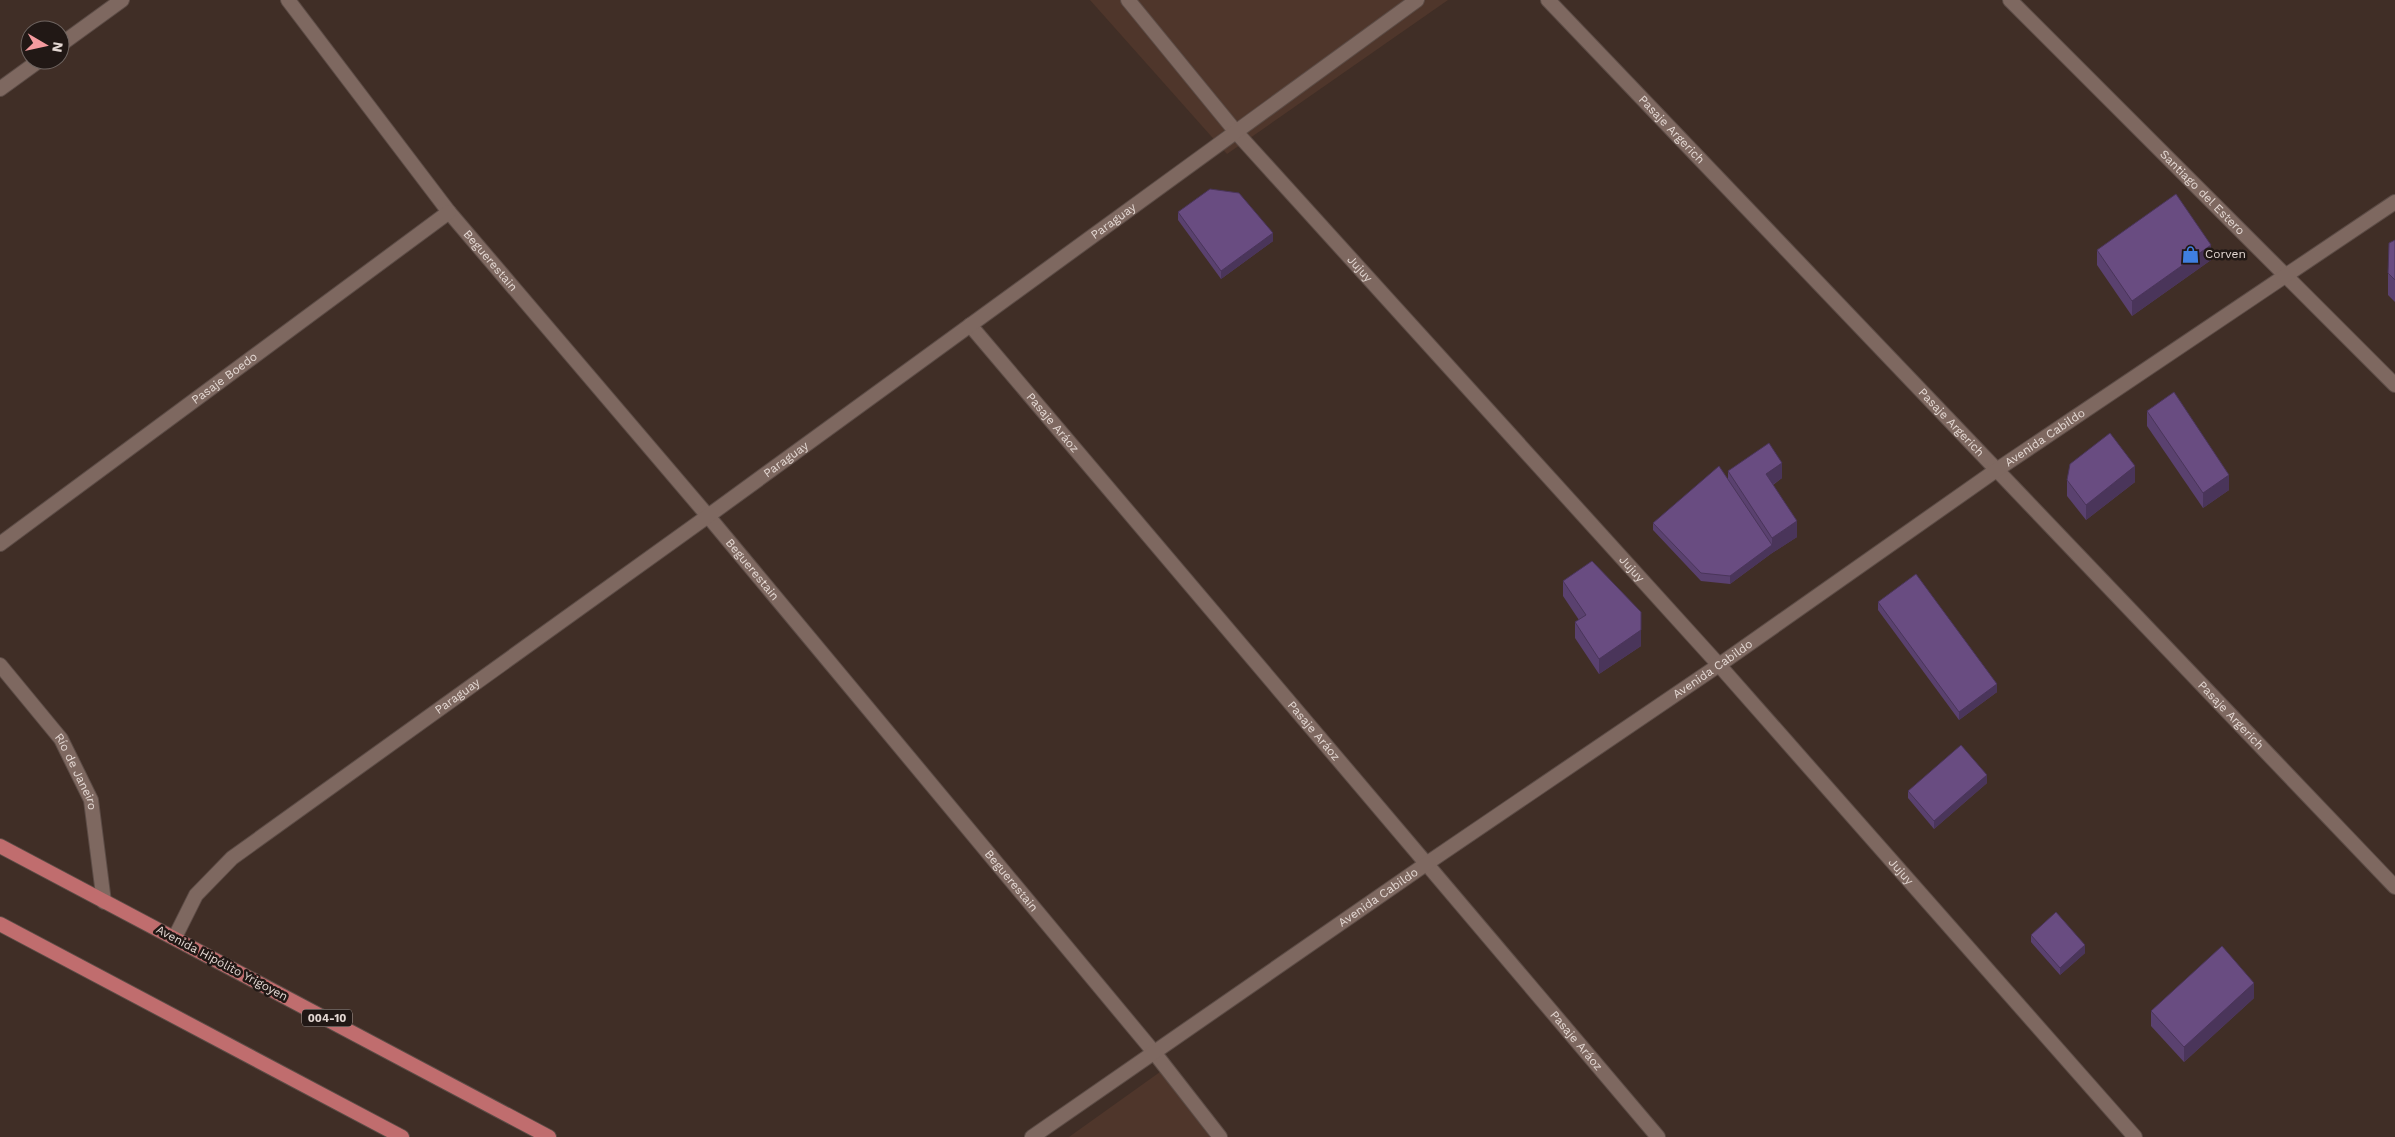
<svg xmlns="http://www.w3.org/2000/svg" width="2395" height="1137" font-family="'Work Sans',sans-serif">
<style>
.built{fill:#4f362b}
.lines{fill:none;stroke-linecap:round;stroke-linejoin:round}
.minor-casing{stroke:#5c4c46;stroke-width:16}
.tertiary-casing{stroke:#5c4c46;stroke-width:16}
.primary-casing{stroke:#5c4c46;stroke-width:16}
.minor{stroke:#7e6860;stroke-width:14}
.tertiary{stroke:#7e6860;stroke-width:14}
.primary{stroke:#c06d6e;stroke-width:14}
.wall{fill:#5a416f}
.shaded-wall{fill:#4a355a}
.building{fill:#694c81;stroke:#4a355a}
.labels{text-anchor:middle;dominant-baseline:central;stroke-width:5;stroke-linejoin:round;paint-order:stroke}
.shield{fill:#211815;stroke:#aa9e9a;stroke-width:1}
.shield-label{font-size:11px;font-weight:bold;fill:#e4d8d3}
.street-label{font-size:12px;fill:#e4d8d3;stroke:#211815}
.poi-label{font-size:12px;fill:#e4d8d3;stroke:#211815;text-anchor:start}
</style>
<rect width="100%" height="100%" fill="#402e26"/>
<g class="built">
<polygon points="1090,0 1448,0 1227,154"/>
<polygon points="1160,1072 1210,1137 1069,1137"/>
</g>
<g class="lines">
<defs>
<g id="minor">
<path id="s1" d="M 288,0 L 449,212 L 708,516 L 1153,1051 L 1220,1137"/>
<path id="s2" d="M 1128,0 L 1236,132 L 1719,665 L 2135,1137"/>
<path id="s3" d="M 1548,0 L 2395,887"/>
<path id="s4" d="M 2010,0 L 2395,385"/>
<polyline points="60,45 122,0"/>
<polyline points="0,89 40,60"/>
<path id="s5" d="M 970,325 L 1658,1137"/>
<path id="s6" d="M 0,544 L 449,212"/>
<path id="s7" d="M 0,665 L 61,739 L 91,800 L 104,902"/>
<path id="s8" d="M 175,937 L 196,895 L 232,858 L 708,516 L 1417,0"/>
</g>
<g id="tertiary">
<path id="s9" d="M 1032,1137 L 1426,864 L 1719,665 L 1995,471 L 2395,202"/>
</g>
<g id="primary">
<polyline points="0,846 549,1137"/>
<polyline points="0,924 402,1137"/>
</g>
</defs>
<use href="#minor" class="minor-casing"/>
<use href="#tertiary" class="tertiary-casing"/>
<use href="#primary" class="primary-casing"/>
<use href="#minor" class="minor"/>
<use href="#tertiary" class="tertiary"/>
<use href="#primary" class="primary"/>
</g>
<g class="wall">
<polygon points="1178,212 1273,241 1221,279 1178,220"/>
<polygon points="2395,240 2395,302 2388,295 2388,273"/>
<polygon points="2097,250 2211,260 2132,316 2097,265"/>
<polygon points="2147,411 2229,490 2203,508 2147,426"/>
<polygon points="1728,471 1782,478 1773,485 1797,537 1772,553 1730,584 1701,581 1653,530 1653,523 1728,479"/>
<polygon points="2067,480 2135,482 2086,520 2067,496"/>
<polygon points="1563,581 1641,646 1599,674 1575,638 1575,622 1579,620 1563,596"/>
<polygon points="1878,602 1997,692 1959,720 1878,610"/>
<polygon points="1987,783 1934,829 1908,798 1908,791"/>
<polygon points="2031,935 2085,953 2060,975 2031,942"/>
<polygon points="2254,998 2184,1062 2151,1026 2151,1011"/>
</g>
<g class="shaded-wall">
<polygon points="1273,233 1273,241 1221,279 1221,271"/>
<polygon points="2211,245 2211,260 2132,316 2132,301"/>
<polygon points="1782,463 1782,478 1766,489 1766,474"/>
<polygon points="2135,466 2135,482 2086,520 2086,505"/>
<polygon points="2229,475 2229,490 2203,508 2203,493"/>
<polygon points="1797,521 1797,537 1772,553 1730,584 1730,576 1772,545 1772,538"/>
<polygon points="1641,630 1641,646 1599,674 1599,659"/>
<polygon points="1997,684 1997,692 1959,720 1959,712"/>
<polygon points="1987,775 1987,783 1934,829 1934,821"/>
<polygon points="2085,945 2085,953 2060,975 2060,968"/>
<polygon points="2254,983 2254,998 2184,1062 2184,1047"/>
</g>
<g class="building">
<polygon points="1210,189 1239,193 1273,233 1221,271 1178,212"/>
<polygon points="2176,194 2211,245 2132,301 2097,250"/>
<polygon points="2395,240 2395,280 2388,273 2389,243"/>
<polygon points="2174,392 2229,475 2203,493 2147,411"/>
<polygon points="2110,433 2135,466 2086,505 2067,480 2070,464"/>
<polygon points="1769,443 1782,463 1766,474 1797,521 1772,538 1728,471"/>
<polygon points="1719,466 1772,545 1730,576 1701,573 1653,523"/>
<polygon points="1592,561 1641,612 1641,630 1599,659 1575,622 1586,615 1563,581"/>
<polygon points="1916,574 1997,684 1959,712 1878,602"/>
<polygon points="1961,745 1987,775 1934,821 1908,791"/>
<polygon points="2056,912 2085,945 2060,968 2031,935"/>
<polygon points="2222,946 2254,983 2184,1047 2151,1011"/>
</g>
<defs>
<symbol id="shop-bare" viewBox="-9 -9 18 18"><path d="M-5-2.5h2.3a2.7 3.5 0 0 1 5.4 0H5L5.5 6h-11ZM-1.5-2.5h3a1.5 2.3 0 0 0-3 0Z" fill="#3f7fe0" stroke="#211815" stroke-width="2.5" paint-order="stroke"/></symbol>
</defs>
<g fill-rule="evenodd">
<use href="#shop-bare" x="2178" y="242" width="25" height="25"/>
</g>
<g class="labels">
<rect class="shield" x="302" y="1009.5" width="50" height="17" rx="4"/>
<g class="shield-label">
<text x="327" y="1018">004-10</text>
</g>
<g class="street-label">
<text stroke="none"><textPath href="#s3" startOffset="179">Pasaje Argerich</textPath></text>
<text stroke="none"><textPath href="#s4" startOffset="272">Santiago del Estero</textPath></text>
<text stroke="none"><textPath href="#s8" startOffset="1186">Paraguay</textPath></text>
<text stroke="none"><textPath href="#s1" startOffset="330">Beguerestain</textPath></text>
<text stroke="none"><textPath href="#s2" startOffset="355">Jujuy</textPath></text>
<text stroke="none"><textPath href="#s6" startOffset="279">Pasaje Boedo</textPath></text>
<text stroke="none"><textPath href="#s5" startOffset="128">Pasaje Aráoz</textPath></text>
<text stroke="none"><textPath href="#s3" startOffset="584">Pasaje Argerich</textPath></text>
<text stroke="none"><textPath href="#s9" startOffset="1231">Avenida Cabildo</textPath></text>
<text stroke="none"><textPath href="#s8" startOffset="781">Paraguay</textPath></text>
<text stroke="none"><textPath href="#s2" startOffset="760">Jujuy</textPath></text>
<text stroke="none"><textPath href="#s1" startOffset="735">Beguerestain</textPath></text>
<text stroke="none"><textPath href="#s9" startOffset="826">Avenida Cabildo</textPath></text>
<text stroke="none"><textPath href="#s8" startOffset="376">Paraguay</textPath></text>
<text stroke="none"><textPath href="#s3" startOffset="989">Pasaje Argerich</textPath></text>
<text stroke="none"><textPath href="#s5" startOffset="532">Pasaje Aráoz</textPath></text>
<text stroke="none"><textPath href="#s7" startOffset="132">Río de Janeiro</textPath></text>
<text stroke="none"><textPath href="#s2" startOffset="1165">Jujuy</textPath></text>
<text stroke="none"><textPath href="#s1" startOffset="1140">Beguerestain</textPath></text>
<text stroke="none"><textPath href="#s9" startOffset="421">Avenida Cabildo</textPath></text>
<text transform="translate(222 963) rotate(28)">Avenida Hipólito Yrigoyen</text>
<text stroke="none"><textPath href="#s5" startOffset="938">Pasaje Aráoz</textPath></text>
</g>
<g class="poi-label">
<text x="2205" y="254">Corven</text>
</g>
</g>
<g transform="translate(45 45) rotate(99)"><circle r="24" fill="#211815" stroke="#6f6561"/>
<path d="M0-4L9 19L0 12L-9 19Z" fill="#f49b9f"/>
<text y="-8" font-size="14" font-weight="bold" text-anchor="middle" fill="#e4d8d3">N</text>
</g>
</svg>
